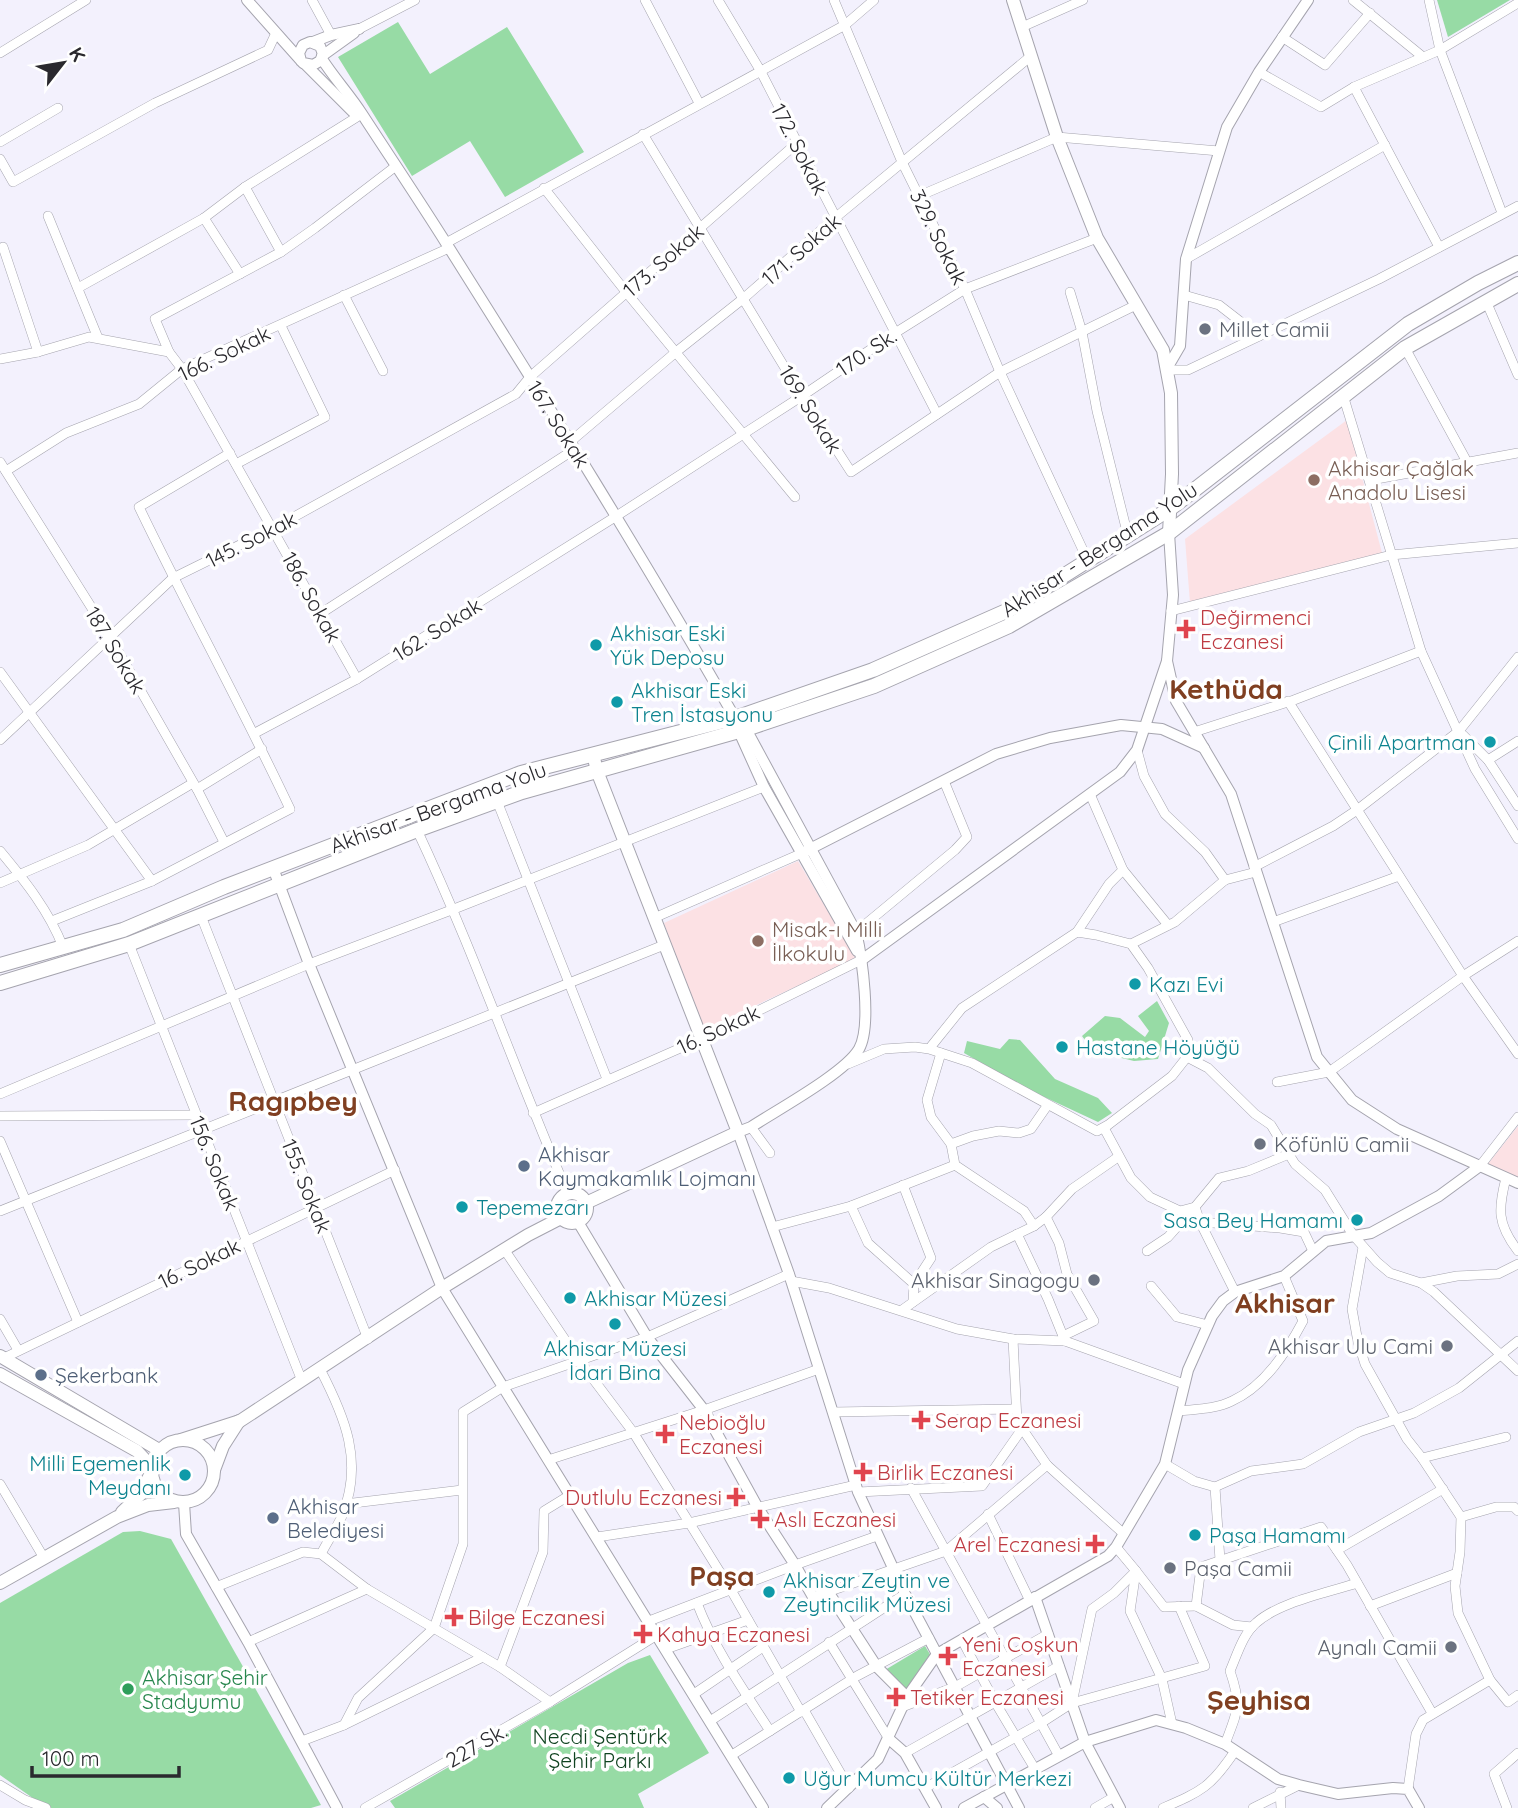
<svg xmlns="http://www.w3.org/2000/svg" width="1518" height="1808" font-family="Quicksand,sans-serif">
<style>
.education{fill:#fce1e4}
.green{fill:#97dba5}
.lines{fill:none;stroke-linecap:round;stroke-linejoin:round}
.minor-casing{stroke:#a5a4ae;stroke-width:10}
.tertiary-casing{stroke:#a5a4ae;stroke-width:12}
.secondary-casing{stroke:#a5a4ae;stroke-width:14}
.primary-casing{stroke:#a5a4ae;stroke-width:16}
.minor{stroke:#fff;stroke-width:9}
.tertiary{stroke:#fff;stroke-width:10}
.secondary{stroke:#fff;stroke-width:12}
.primary{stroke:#fff;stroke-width:14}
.worship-dot{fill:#6b7280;stroke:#fff;stroke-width:2.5}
.education-dot{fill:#8d6e63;stroke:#fff;stroke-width:2.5}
.health-dot{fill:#e0444e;stroke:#fff;stroke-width:2.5}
.culture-dot{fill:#0f9aa8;stroke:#fff;stroke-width:2.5}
.service-dot{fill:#5c6f8a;stroke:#fff;stroke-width:2.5}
.leisure-dot{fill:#2e9e5b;stroke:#fff;stroke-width:2.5}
.labels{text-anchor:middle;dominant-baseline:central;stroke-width:7;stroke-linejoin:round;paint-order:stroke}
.street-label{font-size:21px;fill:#2a292e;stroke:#fff}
.worship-label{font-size:21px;fill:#5b616d;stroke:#fff;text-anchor:start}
.education-label{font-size:21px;fill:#785e54;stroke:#fff;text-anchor:start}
.health-label{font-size:21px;fill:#be3a42;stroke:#fff;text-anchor:start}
.culture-label{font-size:21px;fill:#0d838f;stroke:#fff;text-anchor:start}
.service-label{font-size:21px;fill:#4e5e75;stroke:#fff;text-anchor:start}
.leisure-label{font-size:21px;fill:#27864d;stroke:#fff;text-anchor:start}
.park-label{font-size:21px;fill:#104421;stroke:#fff}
.district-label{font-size:28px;font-weight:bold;fill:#803f21;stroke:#fff}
</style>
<rect width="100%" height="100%" fill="#f3f1fd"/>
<g class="education">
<polygon points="1347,420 1382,553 1190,603 1185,539"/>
<polygon points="798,861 856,959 702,1030 664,923"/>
<polygon points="1518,1126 1518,1178 1488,1164"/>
</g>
<g class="green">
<polygon points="1437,0 1510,0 1448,37"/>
<polygon points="398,22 430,74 507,27 584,152 505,197 470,141 412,176 338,57"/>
<polygon points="1157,1001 1169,1023 1158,1059 1134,1061 1093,1051 1082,1036 1105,1016 1120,1018 1145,1037 1149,1031 1138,1016"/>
<polygon points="1009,1039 1020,1040 1055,1079 1098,1098 1112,1113 1098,1122 1023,1087 964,1053 967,1041 1000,1049"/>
<polygon points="140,1531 171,1539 321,1805 311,1808 47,1808 0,1775 0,1603 123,1532"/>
<polygon points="925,1646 931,1656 906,1691 885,1670"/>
<polygon points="650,1655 709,1753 638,1794 644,1808 395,1808 390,1801 628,1663"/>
</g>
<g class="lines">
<defs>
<g id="minor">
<polyline points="312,0 331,35"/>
<polyline points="645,0 699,103"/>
<polyline points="718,0 760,70 937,414"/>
<polyline points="834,0 902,162 965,289 1000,372 1088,561"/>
<polyline points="1353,0 1423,57"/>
<polyline points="1429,0 1440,50 1502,213"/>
<polyline points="1022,27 1083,0"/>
<polyline points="359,29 415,0"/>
<polyline points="1282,37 1325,65 1370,13"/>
<polyline points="0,53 86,0"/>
<polyline points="1259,72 1321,107 1354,87 1440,50 1518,3"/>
<polyline points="1354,87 1439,247"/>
<polyline points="643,134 802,396 851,472 1000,372 1136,305"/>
<polyline points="0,142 58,108"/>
<polyline points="0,159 13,182 155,103 268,50 276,33"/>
<polyline points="245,187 281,252"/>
<polyline points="544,188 626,292 795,497"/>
<polyline points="919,196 1057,137 1219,151"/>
<polyline points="48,216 98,338"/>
<polyline points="204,218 240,274"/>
<polyline points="446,243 845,25 874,0"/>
<polyline points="3,247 38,352"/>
<polyline points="1186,259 1385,145"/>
<polyline points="78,288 204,218 245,187 357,117"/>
<polyline points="1070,292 1082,332 1097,411 1128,536"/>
<polyline points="344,295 383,371"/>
<polyline points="1184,295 1219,305 1259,336"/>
<polyline points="1486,301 1518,375"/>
<polyline points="1405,348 1467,462"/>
<polyline points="169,352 155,319 281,252 315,228 396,166"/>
<polyline points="0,359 38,352 89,337 169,352 182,369 357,679"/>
<polyline points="1166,370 1188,370 1379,279 1518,206"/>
<polyline points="1343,395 1421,651 1475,769 1518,839"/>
<polyline points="570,442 676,352 744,298 835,218 1031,56"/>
<polyline points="0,462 110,637 197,789 224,842"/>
<polyline points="236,464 325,417 281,326"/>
<polyline points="6,471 66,433 139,404 182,369 449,248"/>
<polyline points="1371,480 1518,453"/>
<polyline points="1171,611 1391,555 1518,543"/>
<polyline points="320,614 575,449"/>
<polyline points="0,672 152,881"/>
<polyline points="1288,701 1463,976 1518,1054"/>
<polyline points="1194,732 1294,700 1421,651"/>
<polyline points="255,733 357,679 615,517 802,396 895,333 965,289 1097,238"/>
<polyline points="1463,735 1488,760 1518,806"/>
<polyline points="0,740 173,578 274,528 516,394 530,377 797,143"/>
<polyline points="1137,750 1144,776 1165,814 1205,852 1225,880"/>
<polyline points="1488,760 1518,741"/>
<polyline points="197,789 262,749"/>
<polyline points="1090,794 1123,870 1168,925"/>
<polyline points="497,801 607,1079"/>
<path d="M 417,830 C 473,949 516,1073 568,1194"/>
<path d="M 0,851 C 25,881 49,911 63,947"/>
<polyline points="1254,867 1333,826 1357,810 1459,731 1518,657"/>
<polyline points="0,883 88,845 193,783"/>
<polyline points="201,916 368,1339"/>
<polyline points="654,918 800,854"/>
<path d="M 52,921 L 152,881 L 290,809 C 242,707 188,609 139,507 L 230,453"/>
<polyline points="1273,922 1399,876"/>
<polyline points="856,932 955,850 967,837 944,781"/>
<polyline points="1077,932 1109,884 1123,870"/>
<polyline points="129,944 302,1381"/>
<polyline points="1131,944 1175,922 1225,880 1256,872"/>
<polyline points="941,1053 927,1100 931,1117 951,1144 955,1165 1024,1211 1034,1226"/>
<polyline points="1187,1057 1208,1068 1255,1114 1271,1125 1295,1164 1325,1190 1353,1235 1377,1262 1390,1273 1421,1283 1434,1292 1518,1371"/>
<polyline points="848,1064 884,1049 915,1047 929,1049 972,1063 1097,1131 1108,1125 1172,1076 1187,1057 1188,1040 1148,968 1131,944 1096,935 1077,932 962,1008 929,1049"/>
<polyline points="1277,1082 1329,1072 1463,976 1518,941"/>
<polyline points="0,1094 309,964 454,909 764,787"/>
<polyline points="533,1113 701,1039 863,959"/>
<polyline points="0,1116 195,1115"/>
<polyline points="751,1127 770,1153"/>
<polyline points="1104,1128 1131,1178 1150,1197 1180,1211 1195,1207 1219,1178 1248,1171 1289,1154"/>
<polyline points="0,1141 78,1322"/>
<polyline points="951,1144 973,1136 999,1131 1019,1133 1031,1129 1047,1106"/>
<polyline points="1480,1166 1518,1117"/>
<path d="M 1506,1178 C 1498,1209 1497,1224 1518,1251"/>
<polyline points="903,1185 931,1258 914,1284 913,1302"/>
<polyline points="851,1206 868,1243 914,1284"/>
<polyline points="1195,1207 1200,1222 1235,1292"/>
<polyline points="0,1211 664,945"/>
<polyline points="1046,1217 1059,1243 1067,1274 1094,1321 1063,1336"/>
<polyline points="1200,1222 1280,1228 1304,1232 1313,1251"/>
<polyline points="772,1227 851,1206 955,1165"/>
<polyline points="1017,1234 1048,1299 1065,1341"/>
<polyline points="1363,1247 1352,1309 1358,1342 1365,1364 1407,1439 1422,1458 1461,1517 1460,1552 1455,1586 1458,1613 1490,1680 1508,1702 1518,1695"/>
<polyline points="504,1249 578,1359 633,1432 731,1590 801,1712"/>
<polyline points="1147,1251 1168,1237 1194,1208"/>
<polyline points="791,1281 829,1288 957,1329 1013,1339 1065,1341 1184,1384"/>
<polyline points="1421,1283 1457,1276 1498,1274 1518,1264"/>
<polyline points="1151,1286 1177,1317 1208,1325"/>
<polyline points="902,1310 991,1247 1034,1226 1046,1217 1072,1189 1118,1157"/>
<polyline points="0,1319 18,1350"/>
<polyline points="1013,1339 1017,1421 1047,1465 1124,1534"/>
<polyline points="4,1358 395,1170"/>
<path d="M 320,1369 C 345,1417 364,1462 342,1516 C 336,1529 327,1542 321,1554"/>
<path d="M 1179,1411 C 1196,1409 1216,1409 1232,1401 C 1265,1386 1287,1351 1303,1321 L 1284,1276"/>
<polyline points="833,1412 1015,1409"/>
<polyline points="1422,1458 1506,1437"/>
<polyline points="548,1460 704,1410 819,1369"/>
<polyline points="1165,1464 1194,1481 1215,1487 1251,1471 1303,1464 1359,1432 1414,1413 1459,1388 1518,1341"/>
<polyline points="0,1484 44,1558"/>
<polyline points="1215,1487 1220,1560"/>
<polyline points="911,1488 1059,1756"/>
<polyline points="858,1492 982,1486 1022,1429"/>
<polyline points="345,1504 462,1490"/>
<polyline points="988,1514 1030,1601"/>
<polyline points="1461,1517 1496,1507 1514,1507 1518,1511"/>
<polyline points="597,1537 689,1523 856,1485"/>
<polyline points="1116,1547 1136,1571 1130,1611 1162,1679 1172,1724"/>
<polyline points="1337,1550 1443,1489"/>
<polyline points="216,1587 303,1552 321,1554 367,1589 500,1667 550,1702"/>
<polyline points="813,1597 946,1551 1047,1465"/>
<path d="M 697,1603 C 715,1650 743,1689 770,1731"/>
<polyline points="1196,1606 1233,1625 1252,1627"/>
<polyline points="1370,1606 1457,1573"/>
<polyline points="649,1621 795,1565 877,1536"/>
<polyline points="248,1642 367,1589"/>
<polyline points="829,1642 889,1739"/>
<polyline points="963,1642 995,1702 1035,1769"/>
<polyline points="666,1649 748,1620"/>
<polyline points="500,1667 543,1552 544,1511 570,1495"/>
<polyline points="694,1694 763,1647"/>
<polyline points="1072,1703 1092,1609 1114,1593 1136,1571 1164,1607 1196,1606 1201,1567 1321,1527 1347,1565 1432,1713"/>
<polyline points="902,1707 955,1687 1048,1634"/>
<polyline points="804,1710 849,1788"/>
<polyline points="710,1721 905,1594"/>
<polyline points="344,1725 358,1698 434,1628 463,1544 463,1412 503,1387 647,1337 789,1274"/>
<polyline points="302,1741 344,1725 483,1657"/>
<path d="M 1225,1744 C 1238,1710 1242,1706 1230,1671 C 1237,1655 1243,1634 1256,1623 C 1279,1602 1327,1593 1357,1583"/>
<polyline points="905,1753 1059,1666"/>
<polyline points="732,1755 857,1676 929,1638"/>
<polyline points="0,1785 25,1800 46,1808"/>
<polyline points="925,1788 1041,1723 1072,1703 1205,1666 1179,1606"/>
<polyline points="1408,1789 1416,1734 1423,1720 1490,1680"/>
<polyline points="1280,1792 1281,1808"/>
<polyline points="365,1808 550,1702 657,1635"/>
<polyline points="1095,1808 1114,1797"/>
<path d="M 1163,1808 C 1202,1791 1211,1787 1235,1751"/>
<polyline points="1253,1808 1299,1785"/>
<polyline points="1507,1808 1494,1774 1518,1753"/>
</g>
<g id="tertiary">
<polyline points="247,0 303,63 313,65 320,61 323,54 320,46 310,42 303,45 299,53 301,61"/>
<polyline points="313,42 331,35 359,29"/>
<polyline points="322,56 354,33"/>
<path d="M 322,59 C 334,78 350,95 362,114 C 390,157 419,200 446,243 C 545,400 643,557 735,718 L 746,729 L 856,932 C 862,957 872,1026 859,1049 C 845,1073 777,1110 751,1127 L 738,1132 L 789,1274 L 858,1492 L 905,1594 L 1019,1808"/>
<polyline points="305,64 353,112"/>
<polyline points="1166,370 1180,346 1186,259 1227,127 1259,72 1308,0"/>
<polyline points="1167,661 1176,701 1231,794 1317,1057 1352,1100 1397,1129 1518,1183"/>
<polyline points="736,725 764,787 857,951"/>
<polyline points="800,854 996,754 1050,738 1121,725 1162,729 1204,748"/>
<polyline points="273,868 309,964 442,1288 763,1808"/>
<polyline points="863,959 1120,772 1137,750 1167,661 1173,595 1169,533"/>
<polyline points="578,1222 647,1337 704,1410 758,1508 795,1565 813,1597"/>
<polyline points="184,1503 186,1534 248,1642 337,1808"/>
<polyline points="829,1593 877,1667 907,1697"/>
<polyline points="1035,1597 1085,1742 1120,1808"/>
<polyline points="889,1739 905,1753 936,1808"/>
<polyline points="984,1797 997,1808"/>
<polyline points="827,1808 878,1759 907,1697 937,1654 1108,1556 1116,1547 1165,1464 1188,1370 1212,1316 1223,1301 1235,1292 1284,1276 1326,1241 1371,1233 1439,1196 1480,1166"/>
<polyline points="964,1808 1085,1742 1156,1720 1186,1728 1225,1744 1278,1779 1299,1785 1338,1794 1393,1788 1408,1789 1419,1808"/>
</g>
<g id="secondary">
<polyline points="1013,0 1057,137 1097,238 1163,350 1171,393 1172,474 1169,533"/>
<circle cx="572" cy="1208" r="15"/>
<polyline points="586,1203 738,1132 597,771 593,754"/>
<polyline points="0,1356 159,1450"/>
<polyline points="0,1374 137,1451 152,1467"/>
<circle cx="183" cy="1471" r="31"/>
<polyline points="181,1440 240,1421 442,1288 528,1235 561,1218"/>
<polyline points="214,1470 223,1446 239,1421"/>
<polyline points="122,1512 140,1495 151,1473"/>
<polyline points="0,1583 117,1517 148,1505 174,1502"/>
</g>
<g id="primary">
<polyline points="0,965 123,930 224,887 521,773 735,718 873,670 1011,609 1171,508 1408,324 1478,283 1518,263"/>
<polyline points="0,983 129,944 417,830 522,792 746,729 874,686 1009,626 1169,533 1405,348 1518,284"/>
</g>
</defs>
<use href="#minor" class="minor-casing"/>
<use href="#tertiary" class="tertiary-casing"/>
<use href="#secondary" class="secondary-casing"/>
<use href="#primary" class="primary-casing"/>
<use href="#minor" class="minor"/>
<use href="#tertiary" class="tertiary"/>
<use href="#secondary" class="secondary"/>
<use href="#primary" class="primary"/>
</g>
<g class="worship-dot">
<circle cx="1205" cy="329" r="7"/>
<circle cx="1260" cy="1144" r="7"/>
<circle cx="1094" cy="1280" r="7"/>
<circle cx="1447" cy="1346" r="7"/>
<circle cx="1170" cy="1568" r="7"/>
<circle cx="1451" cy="1647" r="7"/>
</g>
<g class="education-dot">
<circle cx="1314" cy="480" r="7"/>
<circle cx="758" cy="941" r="7"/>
</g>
<g class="health-dot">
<path d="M1182.5 618.5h7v7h7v7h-7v7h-7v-7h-7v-7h7z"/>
<path d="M917.5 1409.5h7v7h7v7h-7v7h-7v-7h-7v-7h7z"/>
<path d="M661.5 1423.5h7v7h7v7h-7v7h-7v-7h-7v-7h7z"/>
<path d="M859.5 1461.5h7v7h7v7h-7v7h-7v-7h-7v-7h7z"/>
<path d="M732.5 1486.5h7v7h7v7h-7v7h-7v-7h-7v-7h7z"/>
<path d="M756.5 1508.5h7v7h7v7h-7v7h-7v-7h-7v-7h7z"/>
<path d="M1091.5 1533.5h7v7h7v7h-7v7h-7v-7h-7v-7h7z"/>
<path d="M450.5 1606.5h7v7h7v7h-7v7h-7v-7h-7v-7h7z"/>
<path d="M639.5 1623.5h7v7h7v7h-7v7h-7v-7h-7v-7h7z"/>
<path d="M944.5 1645.5h7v7h7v7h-7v7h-7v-7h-7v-7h7z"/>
<path d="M892.5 1686.5h7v7h7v7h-7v7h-7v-7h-7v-7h7z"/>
</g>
<g class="culture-dot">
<circle cx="596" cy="645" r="7"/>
<circle cx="617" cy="702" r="7"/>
<circle cx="1490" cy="742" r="7"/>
<circle cx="1135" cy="984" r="7"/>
<circle cx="1062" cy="1047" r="7"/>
<circle cx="462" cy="1207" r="7"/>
<circle cx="1357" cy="1220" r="7"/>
<circle cx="570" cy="1298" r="7"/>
<circle cx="615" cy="1324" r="7"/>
<circle cx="185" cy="1475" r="7"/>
<circle cx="1195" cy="1535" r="7"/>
<circle cx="769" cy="1592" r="7"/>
<circle cx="789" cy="1778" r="7"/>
</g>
<g class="service-dot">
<circle cx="524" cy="1166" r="7"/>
<circle cx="41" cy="1375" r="7"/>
<circle cx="273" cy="1518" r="7"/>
</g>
<circle class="leisure-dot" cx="128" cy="1689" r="7"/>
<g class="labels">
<g class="street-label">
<text transform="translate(800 149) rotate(63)">172. Sokak</text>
<text transform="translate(939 237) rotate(64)">329. Sokak</text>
<text transform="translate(801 249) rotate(-41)">171. Sokak</text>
<text transform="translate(663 260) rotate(-41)">173. Sokak</text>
<text transform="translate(866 352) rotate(-34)">170. Sk.</text>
<text transform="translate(224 353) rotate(-26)">166. Sokak</text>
<text transform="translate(811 409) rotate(58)">169. Sokak</text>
<text transform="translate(559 424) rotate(58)">167. Sokak</text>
<text transform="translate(251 539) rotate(-27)">145. Sokak</text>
<text transform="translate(1099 549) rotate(-33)">Akhisar - Bergama Yolu</text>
<text transform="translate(312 597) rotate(61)">186. Sokak</text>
<text transform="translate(437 629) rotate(-32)">162. Sokak</text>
<text transform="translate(116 650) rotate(59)">187. Sokak</text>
<text transform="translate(438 807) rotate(-20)">Akhisar - Bergama Yolu</text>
<text transform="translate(718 1029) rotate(-25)">16. Sokak</text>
<text transform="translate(215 1163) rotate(68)">156. Sokak</text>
<text transform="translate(307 1186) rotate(68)">155. Sokak</text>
<text transform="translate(199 1263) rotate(-26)">16. Sokak</text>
<text transform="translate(476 1745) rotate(-30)">227 Sk.</text>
</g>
<g class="worship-label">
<text x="1219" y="329">Millet Camii</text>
<text x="1274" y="1144">Köfünlü Camii</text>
<text x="1080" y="1280" text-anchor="end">Akhisar Sinagogu</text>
<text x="1433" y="1346" text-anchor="end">Akhisar Ulu Cami</text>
<text x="1184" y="1568">Paşa Camii</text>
<text x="1437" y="1647" text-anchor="end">Aynalı Camii</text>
</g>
<g class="education-label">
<text x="1328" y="468">Akhisar Çağlak<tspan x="1328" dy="24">Anadolu Lisesi</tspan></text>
<text x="772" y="929">Misak-ı Milli<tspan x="772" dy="24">İlkokulu</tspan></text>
</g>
<g class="health-label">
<text x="1200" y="617">Değirmenci<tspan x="1200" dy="24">Eczanesi</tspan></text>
<text x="935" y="1420">Serap Eczanesi</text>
<text x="679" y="1422">Nebioğlu<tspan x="679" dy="24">Eczanesi</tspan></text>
<text x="877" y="1472">Birlik Eczanesi</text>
<text x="722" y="1497" text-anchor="end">Dutlulu Eczanesi</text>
<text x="774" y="1519">Aslı Eczanesi</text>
<text x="1081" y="1544" text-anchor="end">Arel Eczanesi</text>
<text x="468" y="1617">Bilge Eczanesi</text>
<text x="657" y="1634">Kahya Eczanesi</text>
<text x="962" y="1644">Yeni Coşkun<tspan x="962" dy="24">Eczanesi</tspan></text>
<text x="910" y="1697">Tetiker Eczanesi</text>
</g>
<g class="culture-label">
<text x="610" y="633">Akhisar Eski<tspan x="610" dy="24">Yük Deposu</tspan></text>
<text x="631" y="690">Akhisar Eski<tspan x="631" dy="24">Tren İstasyonu</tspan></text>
<text x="1476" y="742" text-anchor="end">Çinili Apartman</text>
<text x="1149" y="984">Kazı Evi</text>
<text x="1076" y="1047">Hastane Höyüğü</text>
<text x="476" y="1207">Tepemezarı</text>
<text x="1343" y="1220" text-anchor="end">Sasa Bey Hamamı</text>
<text x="584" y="1298">Akhisar Müzesi</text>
<text x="615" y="1348" text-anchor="middle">Akhisar Müzesi<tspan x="615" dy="24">İdari Bina</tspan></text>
<text x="171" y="1463" text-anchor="end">Milli Egemenlik<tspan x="171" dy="24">Meydanı</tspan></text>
<text x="1209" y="1535">Paşa Hamamı</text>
<text x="783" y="1580">Akhisar Zeytin ve<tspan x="783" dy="24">Zeytincilik Müzesi</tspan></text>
<text x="803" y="1778">Uğur Mumcu Kültür Merkezi</text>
</g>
<g class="service-label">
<text x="538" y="1154">Akhisar<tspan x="538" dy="24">Kaymakamlık Lojmanı</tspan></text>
<text x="55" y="1375">Şekerbank</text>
<text x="287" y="1506">Akhisar<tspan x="287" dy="24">Belediyesi</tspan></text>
</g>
<g class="leisure-label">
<text x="142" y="1677">Akhisar Şehir<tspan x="142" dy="24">Stadyumu</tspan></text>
</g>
<g class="park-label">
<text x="600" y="1736">Necdi Şentürk<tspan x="600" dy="24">Şehir Parkı</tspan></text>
</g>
<g class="district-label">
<text x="1226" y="688">Kethüda</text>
<text x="293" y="1100">Ragıpbey</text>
<text x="1285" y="1302">Akhisar</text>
<text x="722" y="1575">Paşa</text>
<text x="1259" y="1699">Şeyhisa</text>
</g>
</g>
<g transform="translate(63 63) rotate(59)" stroke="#ffffff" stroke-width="5" paint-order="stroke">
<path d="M0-5L12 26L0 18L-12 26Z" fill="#2a292e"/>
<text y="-10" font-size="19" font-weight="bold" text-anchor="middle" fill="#2a292e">K</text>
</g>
<path d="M32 1766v10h147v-10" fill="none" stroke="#2a292e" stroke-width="3.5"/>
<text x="42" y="1766" font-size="21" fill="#2a292e" stroke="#ffffff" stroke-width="5" paint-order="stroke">100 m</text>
</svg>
